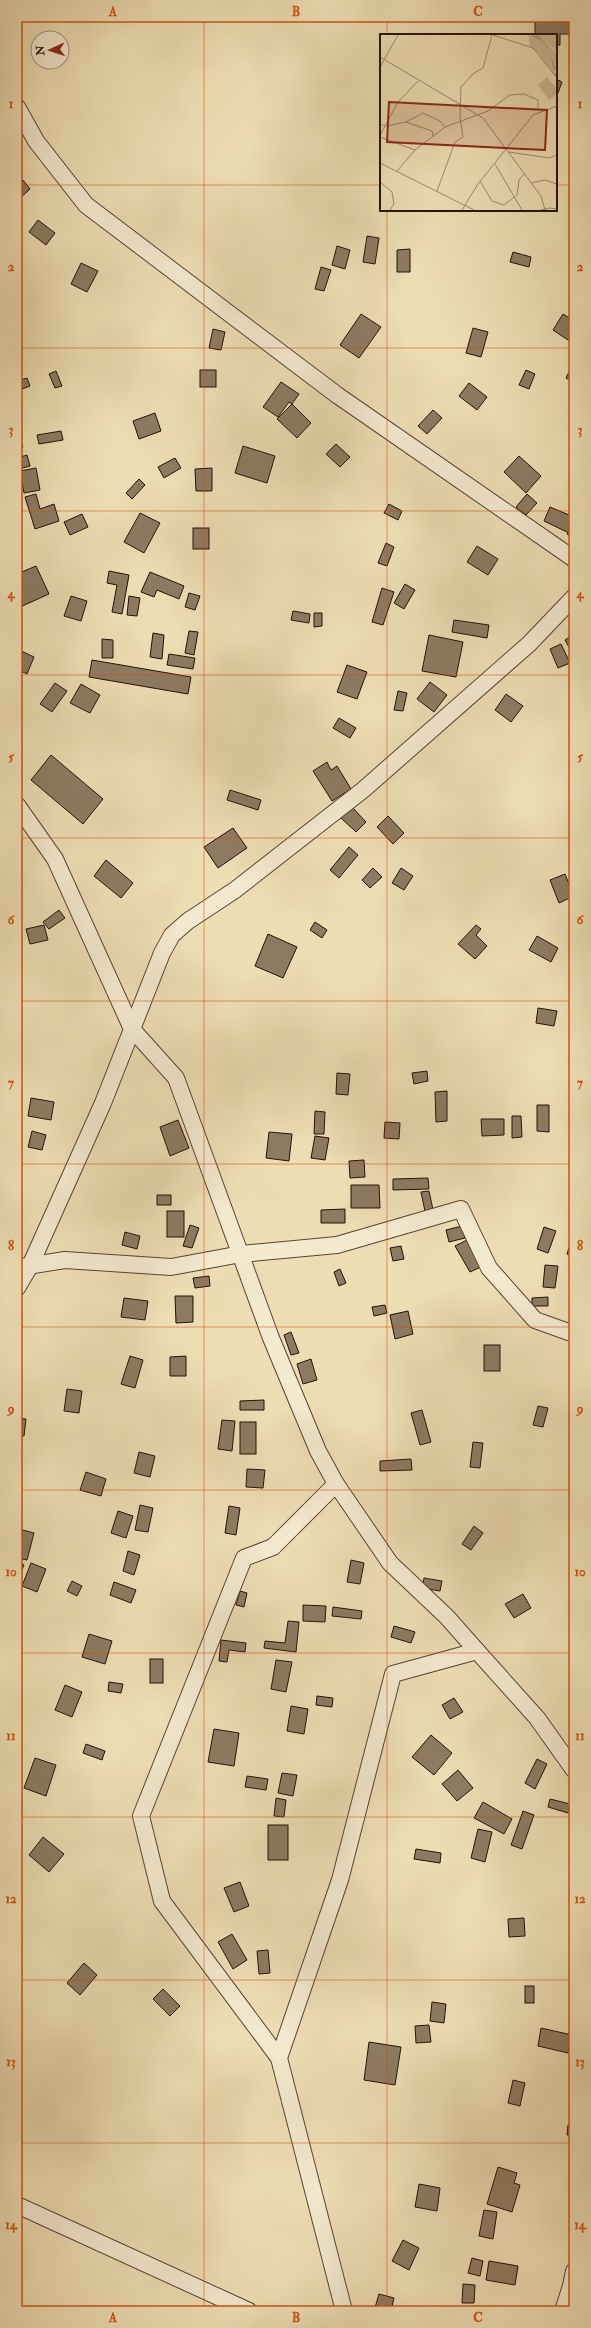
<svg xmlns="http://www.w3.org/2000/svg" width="591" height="2328" font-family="'IM FELL Double Pica',serif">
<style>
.building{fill:#8d7b61;stroke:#251108}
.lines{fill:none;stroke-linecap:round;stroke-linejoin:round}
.minor-casing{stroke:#574433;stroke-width:18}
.minor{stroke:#f3e9ce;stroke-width:16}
.grid{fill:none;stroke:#d4520c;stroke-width:1;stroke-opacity:0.55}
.inset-road{fill:none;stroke:#9d8b6f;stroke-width:1}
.view{fill:#8f2418;fill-opacity:0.15;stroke:#8f2418;stroke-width:2}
.inset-edge{fill:none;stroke:#251108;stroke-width:2}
.neatline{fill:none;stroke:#d4520c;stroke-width:1.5}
.grid-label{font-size:13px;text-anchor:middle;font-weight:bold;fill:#d4520c}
</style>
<rect width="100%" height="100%" fill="#edddb3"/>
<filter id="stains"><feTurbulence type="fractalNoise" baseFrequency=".005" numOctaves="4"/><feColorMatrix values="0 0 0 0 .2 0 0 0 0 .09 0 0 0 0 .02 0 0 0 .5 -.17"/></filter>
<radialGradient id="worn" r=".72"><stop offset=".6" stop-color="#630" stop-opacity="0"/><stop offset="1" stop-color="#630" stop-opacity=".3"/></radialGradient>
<g class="building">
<polygon points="535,20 574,20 574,34 560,34 560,45 556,45 556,35 535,35"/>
<polygon points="556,79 562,82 558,93 556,92"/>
<polygon points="23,180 30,189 17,201 17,185"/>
<polygon points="38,220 55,233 46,245 29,232"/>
<polygon points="367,236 379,238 375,264 363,262"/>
<polygon points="337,246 350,250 345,269 332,265"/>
<polygon points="410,249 410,272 397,272 397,250"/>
<polygon points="513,252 531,257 529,267 510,262"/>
<polygon points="81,263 98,271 87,292 71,284"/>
<polygon points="321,267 331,270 324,291 315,289"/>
<polygon points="361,314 381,327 359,358 340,345"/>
<polygon points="563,314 574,321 574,344 553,330"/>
<polygon points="473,328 488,332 481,357 466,353"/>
<polygon points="213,329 225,332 221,350 209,348"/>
<polygon points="574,362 574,383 566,378"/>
<rect x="200" y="370" width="16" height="17"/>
<polygon points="526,370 535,374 529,389 519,385"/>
<polygon points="56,371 62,386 55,388 49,374"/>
<polygon points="27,378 30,386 17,391 17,381"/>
<polygon points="281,382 299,394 292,404 289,402 278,417 263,407"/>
<polygon points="469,383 487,397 477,410 459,396"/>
<polygon points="292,404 311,423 297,438 277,419"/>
<polygon points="433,410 442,418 427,434 418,426"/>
<polygon points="155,413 161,431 139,439 133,421"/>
<polygon points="61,431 63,440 39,444 37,435"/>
<polygon points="17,433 23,447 17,450"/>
<polygon points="336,444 350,457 340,467 326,454"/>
<polygon points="243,446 275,456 267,483 235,473"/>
<polygon points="27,455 30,466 19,469 17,458"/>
<polygon points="519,456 541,476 526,493 504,472"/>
<polygon points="175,458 181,468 164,478 158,467"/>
<polygon points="36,468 40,490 24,493 20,471"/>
<polygon points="212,468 212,491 196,491 195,469"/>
<polygon points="139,479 145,485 132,499 126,493"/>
<polygon points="36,494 40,509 54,504 59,521 35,529 25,497"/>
<polygon points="527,494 537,503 526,515 516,507"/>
<polygon points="389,504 402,511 398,520 384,513"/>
<polygon points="550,507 574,517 569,533 544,521"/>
<polygon points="140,513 160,523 144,553 124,542"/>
<polygon points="82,514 88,527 70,535 64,522"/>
<polygon points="574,525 574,536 572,538 567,534"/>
<rect x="193" y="528" width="16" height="21"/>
<polygon points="386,543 394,547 387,566 378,563"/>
<polygon points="477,546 498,559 488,575 467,562"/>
<polygon points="36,566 49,594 20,607 17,601 17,574"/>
<polygon points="109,571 129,575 122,614 112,612 117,585 107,583"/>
<polygon points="150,572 184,586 179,599 157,590 154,597 141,592"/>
<polygon points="405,584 415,590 404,609 394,603"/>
<polygon points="382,588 394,592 383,625 372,622"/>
<polygon points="189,593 200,596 195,610 185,607"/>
<polygon points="71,596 87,601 81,621 64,616"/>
<polygon points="129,596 140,598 137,616 127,615"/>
<polygon points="293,611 310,614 309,623 291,620"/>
<polygon points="314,613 322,613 322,626 314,627"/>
<polygon points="454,620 489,625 487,638 452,632"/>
<polygon points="189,631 198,632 194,655 185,653"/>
<polygon points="153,633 164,635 162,659 150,657"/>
<polygon points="574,634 574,656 565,640"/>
<polygon points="429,635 463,642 456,677 422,671"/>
<polygon points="102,639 113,640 113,658 102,658"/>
<polygon points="561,644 570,663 558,668 550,649"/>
<polygon points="17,649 34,657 27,674 17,669"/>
<polygon points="169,654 195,658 193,669 167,665"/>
<polygon points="92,660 191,677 188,694 89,677"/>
<polygon points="347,665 367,672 357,699 337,692"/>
<polygon points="430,682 447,695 434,712 417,699"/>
<polygon points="55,683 67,691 52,712 40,704"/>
<polygon points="81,684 100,695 90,713 70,703"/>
<polygon points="398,691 407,693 403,711 394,710"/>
<polygon points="506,694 523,706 511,722 495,710"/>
<polygon points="339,718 356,728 350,738 333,728"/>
<polygon points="51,755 103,799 83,824 31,780"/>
<polygon points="327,762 331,770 337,766 351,789 332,801 313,771"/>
<polygon points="230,790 261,800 258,810 227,800"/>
<polygon points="352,807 366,822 356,832 341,818"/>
<polygon points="388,816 404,833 393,844 377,827"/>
<polygon points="233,828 247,848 218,868 204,847"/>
<polygon points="349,847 358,855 339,878 330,870"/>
<polygon points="106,860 133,883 121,898 94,876"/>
<polygon points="373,868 382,877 370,888 362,880"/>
<polygon points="401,868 413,876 404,890 392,883"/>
<polygon points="565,874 574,896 559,903 550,880"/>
<polygon points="59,910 65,918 49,929 43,922"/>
<polygon points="315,922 327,930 322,938 310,930"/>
<polygon points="44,925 48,940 30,944 26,929"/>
<polygon points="476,925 481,929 476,935 487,946 475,959 458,944"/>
<polygon points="268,934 297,947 283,978 255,966"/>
<polygon points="537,936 558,948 551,962 529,950"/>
<polygon points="538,1008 557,1011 554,1026 536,1023"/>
<polygon points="427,1071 428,1081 414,1084 412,1073"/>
<polygon points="337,1073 350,1074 348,1095 336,1094"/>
<polygon points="447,1091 447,1121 436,1122 435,1092"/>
<polygon points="31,1098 54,1102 51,1120 28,1116"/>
<polygon points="537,1105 549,1105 549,1132 537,1131"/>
<polygon points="315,1111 325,1112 324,1134 314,1134"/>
<polygon points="512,1116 521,1116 522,1137 512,1138"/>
<polygon points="481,1119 504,1119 504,1135 482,1136"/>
<polygon points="178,1120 189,1148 170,1156 160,1127"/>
<polygon points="385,1122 400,1123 399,1139 384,1138"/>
<polygon points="32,1131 46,1135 42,1150 28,1147"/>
<polygon points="269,1132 292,1134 289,1161 266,1158"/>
<polygon points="315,1136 329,1138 325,1160 311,1158"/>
<polygon points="364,1160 365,1177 350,1178 349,1161"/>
<polygon points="428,1178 429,1189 393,1190 393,1179"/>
<polygon points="351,1185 379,1185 380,1208 351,1208"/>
<polygon points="429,1191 435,1219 427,1221 421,1192"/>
<rect x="157" y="1195" width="14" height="10"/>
<polygon points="345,1209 345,1223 321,1223 321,1210"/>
<rect x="167" y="1211" width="17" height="26"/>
<polygon points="190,1225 199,1228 192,1248 183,1246"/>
<polygon points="462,1226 465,1238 449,1242 446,1230"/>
<polygon points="544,1227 556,1231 548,1253 537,1249"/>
<polygon points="125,1232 140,1236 137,1249 122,1245"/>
<polygon points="573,1235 574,1235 574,1256 567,1254"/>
<polygon points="469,1239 483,1266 470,1272 455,1246"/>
<polygon points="401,1246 404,1259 393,1261 390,1248"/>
<polygon points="545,1265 558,1266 555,1288 543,1287"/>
<polygon points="340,1269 346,1283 339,1286 334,1272"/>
<polygon points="209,1276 210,1286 195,1288 193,1278"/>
<polygon points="175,1296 193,1296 193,1322 176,1323"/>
<polygon points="548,1297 548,1306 532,1306 532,1298"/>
<polygon points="124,1298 148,1301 145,1320 121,1317"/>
<polygon points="385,1305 387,1313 374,1316 372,1307"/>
<polygon points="408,1311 413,1334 395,1339 390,1315"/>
<polygon points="291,1332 299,1353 291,1355 284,1335"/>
<rect x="484" y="1345" width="16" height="26"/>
<polygon points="130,1356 143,1360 135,1388 121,1384"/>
<polygon points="186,1356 186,1376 170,1376 170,1357"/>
<polygon points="311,1359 317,1380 303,1384 297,1364"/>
<polygon points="67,1389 82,1391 79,1413 64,1411"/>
<polygon points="264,1400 264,1410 240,1410 240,1401"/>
<polygon points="538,1406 548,1408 543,1427 533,1425"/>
<polygon points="422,1410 431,1442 420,1445 411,1413"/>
<polygon points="17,1418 26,1419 24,1436 17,1435"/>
<polygon points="222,1420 235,1421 232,1451 218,1449"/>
<rect x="240" y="1422" width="16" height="32"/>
<polygon points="473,1442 483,1443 480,1468 470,1467"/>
<polygon points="139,1452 155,1456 150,1477 134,1473"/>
<polygon points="411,1459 412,1470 380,1471 380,1461"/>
<polygon points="247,1469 265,1470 263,1488 246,1487"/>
<polygon points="86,1472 106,1479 101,1496 80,1490"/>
<polygon points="140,1505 153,1508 148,1532 135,1530"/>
<polygon points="229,1506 240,1508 236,1535 225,1533"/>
<polygon points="118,1511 133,1516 126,1538 111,1533"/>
<polygon points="474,1526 483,1533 471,1550 462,1544"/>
<polygon points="19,1529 34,1533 27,1560 17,1558"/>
<polygon points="128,1551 140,1555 134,1575 123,1571"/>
<polygon points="351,1560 364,1563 360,1584 347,1582"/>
<polygon points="17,1562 24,1565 20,1574 17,1573"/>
<polygon points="31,1563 46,1569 37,1592 22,1586"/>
<polygon points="424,1578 442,1581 440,1591 422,1588"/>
<polygon points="72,1581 82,1586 77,1596 67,1591"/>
<polygon points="114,1582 136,1590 131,1603 110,1595"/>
<polygon points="240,1591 247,1593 244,1607 236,1605"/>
<polygon points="523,1594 531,1608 514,1618 505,1604"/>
<polygon points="303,1605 326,1606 325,1622 303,1621"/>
<polygon points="333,1607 362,1611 361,1619 332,1616"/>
<polygon points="288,1621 299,1622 296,1652 264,1648 265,1641 285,1643"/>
<polygon points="394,1626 415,1632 411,1643 391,1637"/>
<polygon points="89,1634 112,1641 105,1664 82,1657"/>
<polygon points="221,1640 246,1643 245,1652 229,1650 227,1662 219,1661"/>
<rect x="150" y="1659" width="13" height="24"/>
<polygon points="276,1660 292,1662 286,1692 271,1689"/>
<polygon points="109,1682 123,1684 121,1693 108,1691"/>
<polygon points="65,1685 82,1692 72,1717 55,1710"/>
<polygon points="317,1696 333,1698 332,1707 316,1705"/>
<polygon points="454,1698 463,1712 450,1719 442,1705"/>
<polygon points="291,1706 308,1709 304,1734 287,1731"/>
<polygon points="214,1729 239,1733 234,1766 208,1762"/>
<polygon points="431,1735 452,1753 434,1775 412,1757"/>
<polygon points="86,1744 105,1751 102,1760 83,1753"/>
<polygon points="35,1758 56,1765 46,1796 24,1788"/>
<polygon points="537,1759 547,1764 535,1789 525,1783"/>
<polygon points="458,1770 473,1788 457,1801 442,1784"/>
<polygon points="282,1773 297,1775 293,1796 278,1793"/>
<polygon points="247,1776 268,1779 266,1790 245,1787"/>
<polygon points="276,1798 286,1800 284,1817 274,1816"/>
<polygon points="550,1799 570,1804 568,1813 548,1807"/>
<polygon points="483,1802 512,1819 504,1834 474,1818"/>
<polygon points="523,1811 534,1815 522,1849 511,1845"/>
<rect x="268" y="1825" width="20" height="35"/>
<polygon points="478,1829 492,1832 485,1862 471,1858"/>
<polygon points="43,1837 64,1854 49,1872 29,1855"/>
<polygon points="416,1849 441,1853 440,1863 414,1859"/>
<polygon points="240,1882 249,1906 234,1912 224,1888"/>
<polygon points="524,1918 525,1936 509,1937 508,1919"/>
<polygon points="232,1934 247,1960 233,1969 218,1942"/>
<polygon points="268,1950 270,1973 259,1974 257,1951"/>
<polygon points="84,1963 97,1975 80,1995 67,1983"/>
<rect x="525" y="1986" width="9" height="17"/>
<polygon points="163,1989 180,2006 170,2016 153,1999"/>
<polygon points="432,2002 446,2004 444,2023 430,2021"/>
<polygon points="429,2025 431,2042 416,2043 415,2026"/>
<polygon points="541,2028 572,2035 568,2053 538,2046"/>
<polygon points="369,2042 401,2047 395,2085 364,2080"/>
<polygon points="513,2080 525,2083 520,2106 508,2103"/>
<polygon points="568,2125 574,2125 574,2136 567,2135"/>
<polygon points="498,2167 517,2173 514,2183 520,2185 512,2212 487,2204"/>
<polygon points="419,2184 440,2188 437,2211 415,2207"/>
<polygon points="484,2210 497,2212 493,2239 479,2236"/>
<polygon points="403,2240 419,2248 409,2270 392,2261"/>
<polygon points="472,2258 483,2261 480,2276 468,2273"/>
<polygon points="489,2261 518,2266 515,2285 486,2280"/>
<polygon points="463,2284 475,2285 474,2303 462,2303"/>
<polygon points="379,2294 394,2298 391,2311 374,2311"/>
</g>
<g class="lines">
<defs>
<g id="minor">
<polyline points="17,107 36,141 86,205 337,395 574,559"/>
<polyline points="17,805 55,859 132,1029 176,1078 271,1338 318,1451 336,1484 273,1547 244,1558 141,1816 162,1901 279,2058"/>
<polyline points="21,1267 65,1260 171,1267 241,1254 337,1245 461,1209 489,1268 535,1320 574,1334"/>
<polyline points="17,1288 30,1266 103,1103 162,953 172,935 188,921 235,890 363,790 529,644 574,597"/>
<polyline points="336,1484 390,1563 447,1617 477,1651 537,1718 574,1770"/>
<polyline points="17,2205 249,2311"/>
<polyline points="344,2311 279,2058 340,1880 393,1674 477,1651"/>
<polyline points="563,2311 571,2286 574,2271"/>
</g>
</defs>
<use href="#minor" class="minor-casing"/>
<use href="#minor" class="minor"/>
</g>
<path class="grid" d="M 204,17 L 204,2311M 387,17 L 387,35M 17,185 L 381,185M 556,185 L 574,185M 387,210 L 387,2311M 17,348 L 574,348M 17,511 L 574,511M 17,675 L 574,675M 17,838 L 574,838M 17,1001 L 574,1001M 17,1164 L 574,1164M 17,1327 L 574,1327M 17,1490 L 574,1490M 17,1653 L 574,1653M 17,1817 L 574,1817M 17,1980 L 574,1980M 17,2143 L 574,2143"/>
<g transform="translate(380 34)">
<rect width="177" height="177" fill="#edddb3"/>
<path d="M 149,1 L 163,8 L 170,19 L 177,44 L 159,20 L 149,12 ZM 156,1 L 177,1 L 177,18 L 162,3 L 177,20 L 177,35 L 167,12 ZM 167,43 L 177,55 L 177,60 L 169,66 L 158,51 Z" fill="#cbba96"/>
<path d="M 150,1 L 159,2 L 167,12 L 177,37 L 173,33 L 170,19 L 163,8 Z" fill="#a99879"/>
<path class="inset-road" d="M 113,1 L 153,14 L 177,44M 0,23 L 103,84 L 161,162 L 165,176M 0,33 L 18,1M 26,88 L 43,79 L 60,87 L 65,93 L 108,77 L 130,61 L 144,60 L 158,66 L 158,77M 0,90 L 5,92 L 0,102M 5,92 L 18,68 L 38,47M 6,92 L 26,88 L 52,97 L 53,102M 0,103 L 35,116 L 17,137M 35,116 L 65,93M 129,118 L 169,124 L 177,121M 0,129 L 94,176M 115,130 L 142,176M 100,147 L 112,167 L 124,171 L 137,161 L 139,146 L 144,140M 0,148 L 12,158 L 14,170 L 10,176M 151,149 L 165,146 L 177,150M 57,157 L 75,108 L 83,103 L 80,83 L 81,53 L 94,39 L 103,34 L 112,1M 82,176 L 98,150 L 153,81 L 177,72M 161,176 L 170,174 L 177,175"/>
<path class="view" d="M 9,68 L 167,76 L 165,116 L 7,108 Z"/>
<rect width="177" height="177" class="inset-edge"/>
</g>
<rect width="591" height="2328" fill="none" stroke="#edddb3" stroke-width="44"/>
<g transform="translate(50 50) rotate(267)"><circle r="19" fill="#f3e9ce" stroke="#a1937f"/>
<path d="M0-3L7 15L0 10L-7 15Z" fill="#8f2418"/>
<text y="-6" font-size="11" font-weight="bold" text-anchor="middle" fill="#251108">N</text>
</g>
<rect x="22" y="22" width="547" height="2284" class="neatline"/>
<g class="grid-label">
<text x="113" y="16">A</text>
<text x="296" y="16">B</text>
<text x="478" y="16">C</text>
<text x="11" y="108">1</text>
<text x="580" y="108">1</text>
<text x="11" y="271">2</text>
<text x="580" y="271">2</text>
<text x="11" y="434">3</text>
<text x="580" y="434">3</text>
<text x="11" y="598">4</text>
<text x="580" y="598">4</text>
<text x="11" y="761">5</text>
<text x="580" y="761">5</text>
<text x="11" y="924">6</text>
<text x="580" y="924">6</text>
<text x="11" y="1087">7</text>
<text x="580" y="1087">7</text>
<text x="11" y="1250">8</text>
<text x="580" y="1250">8</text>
<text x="11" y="1413">9</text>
<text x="580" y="1413">9</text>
<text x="11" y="1576">10</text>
<text x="580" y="1576">10</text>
<text x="11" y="1740">11</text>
<text x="580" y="1740">11</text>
<text x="11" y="1903">12</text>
<text x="580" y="1903">12</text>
<text x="11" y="2066">13</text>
<text x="580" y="2066">13</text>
<text x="11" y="2229">14</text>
<text x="580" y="2229">14</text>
<text x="113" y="2322">A</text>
<text x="296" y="2322">B</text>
<text x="478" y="2322">C</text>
</g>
<rect width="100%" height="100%" filter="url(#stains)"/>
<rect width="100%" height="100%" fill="url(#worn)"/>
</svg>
